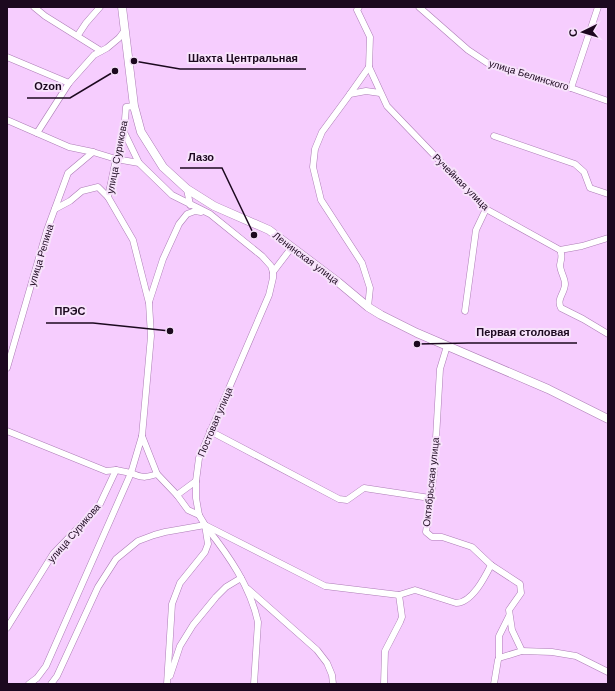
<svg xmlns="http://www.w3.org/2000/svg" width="615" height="691" font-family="Arial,sans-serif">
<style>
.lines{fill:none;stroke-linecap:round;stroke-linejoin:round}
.minor-casing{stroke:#ad7cb6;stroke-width:7}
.major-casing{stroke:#ad7cb6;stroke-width:9}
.minor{stroke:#fff;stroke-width:6}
.major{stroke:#fff;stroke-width:8}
.labels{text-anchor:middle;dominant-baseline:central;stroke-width:4;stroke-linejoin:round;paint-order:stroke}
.street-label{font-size:10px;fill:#1c091f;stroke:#f7e2fb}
.leader{fill:none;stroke:#1c091f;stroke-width:1.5}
.callout-dot{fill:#1c091f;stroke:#f7e2fb;stroke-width:1.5}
.callout-label{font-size:11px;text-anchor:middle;font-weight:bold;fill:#1c091f;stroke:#f7e2fb;stroke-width:4;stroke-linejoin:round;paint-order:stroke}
</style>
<rect width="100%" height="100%" fill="#f6cdfe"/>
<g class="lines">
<defs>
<g id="minor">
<polyline points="34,7 45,16 101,51"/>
<path d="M 359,7 L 357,10 L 370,37 L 369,67 L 387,106 L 486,209 L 560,250 C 563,256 561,259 560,265 C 560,271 565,278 565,284 C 565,293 556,299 561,308 L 583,319 L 608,334"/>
<polyline points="419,7 468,50 489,64 571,88 608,101"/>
<polyline points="78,35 86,23 100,7"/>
<polyline points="7,57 69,83"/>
<polyline points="571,88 598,7"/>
<polyline points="350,94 369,67"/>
<polyline points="134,106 126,107 124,132 116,159 108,197 133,240 149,303 151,336 142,436"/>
<polyline points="7,120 69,147 93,152 116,159 139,163 172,195 210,214 262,256 271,266 273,272 273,278 269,295 199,458 196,481 196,498 199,515 205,525 208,544 205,552 180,583 172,604 167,684"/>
<polyline points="124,132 139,163"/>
<polyline points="37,133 69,83 94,55 107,48 119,38 125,30"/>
<polyline points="494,136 575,164 584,172 590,188 608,194"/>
<polyline points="187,189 190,205"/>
<polyline points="55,209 70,201 82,191 98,187 108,197"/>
<polyline points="560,250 582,246 608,238"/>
<polyline points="273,272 292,247"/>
<polyline points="149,302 163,259 179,224 187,214 195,211 201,212"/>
<polyline points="368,307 370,288 362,263 321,200 313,167 315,149 322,132 350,94 366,91 380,93"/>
<polyline points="465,311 476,230 486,209"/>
<polyline points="447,346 440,369 434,473 426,532 432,537 442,537 472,547 491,565 520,584 521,593 509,610 512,630 522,651"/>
<polyline points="7,368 47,230 68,173 93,152"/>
<polyline points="7,431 106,471 116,470"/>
<polyline points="210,431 339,499 347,500 364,488 430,498"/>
<polyline points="177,495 188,510 199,515"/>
<path d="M 207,528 C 229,556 250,586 258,622 L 254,684"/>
<polyline points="248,589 317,650 327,663 332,675 333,684"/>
<polyline points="7,628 53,554 99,506 116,470 131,473 142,436 157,474"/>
<polyline points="499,658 499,636 509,616"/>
<polyline points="170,676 180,646 193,625 216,597 226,587 241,578"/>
<path d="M 29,684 L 37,678 L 46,666 L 131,473 C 142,478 145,478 157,474 L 177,495 L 196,481"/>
<path d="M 51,684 L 57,676 L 98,587 L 116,559 L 138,541 L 154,535 L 165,532 L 205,525 L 325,586 L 399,595 L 415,590 L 456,603 C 472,603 485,577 491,565"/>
<polyline points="384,684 385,651 400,622 402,617 399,595"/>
<polyline points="494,684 498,660 499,658 522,651 552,652 576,656 608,672"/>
</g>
<polyline id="major" points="122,7 134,106 141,132 163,167 187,189 214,206 269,230 338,282 368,307 381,315 417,333 548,389 608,419"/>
</defs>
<use href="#minor" class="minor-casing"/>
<use href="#major" class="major-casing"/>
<use href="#minor" class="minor"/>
<use href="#major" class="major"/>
</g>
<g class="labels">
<g class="street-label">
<text transform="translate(529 75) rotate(17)">улица Белинского</text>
<text transform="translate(117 157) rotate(-79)">улица Сурикова</text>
<text transform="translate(461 182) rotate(45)">Ручейная улица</text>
<text transform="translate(41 255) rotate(-73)">улица Репина</text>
<text transform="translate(306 258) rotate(37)">Ленинская улица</text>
<text transform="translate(215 422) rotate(-67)">Постовая улица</text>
<text transform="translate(431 482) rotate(-84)">Октябрьская улица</text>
<text transform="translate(74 533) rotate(-49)">улица Сурикова</text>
</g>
</g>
<path class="leader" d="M134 61L180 69H306M115 71L70 98H27M254 235L222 168H180M170 331L93 323H46M417 344L468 343H577"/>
<g class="callout-dot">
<circle cx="134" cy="61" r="4"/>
<circle cx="115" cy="71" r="4"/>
<circle cx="254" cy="235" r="4"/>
<circle cx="170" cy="331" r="4"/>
<circle cx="417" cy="344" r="4"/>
</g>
<g class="callout-label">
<text x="243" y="62">Шахта Центральная</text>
<text x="48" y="90">Ozon</text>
<text x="201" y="161">Лазо</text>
<text x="70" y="315">ПРЭС</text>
<text x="523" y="336">Первая столовая</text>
</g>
<rect width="615" height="691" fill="none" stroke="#1c091f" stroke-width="16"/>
<g transform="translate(583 32) rotate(265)" stroke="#f7e2fb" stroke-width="3" paint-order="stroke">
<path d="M0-3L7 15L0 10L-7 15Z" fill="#1c091f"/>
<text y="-6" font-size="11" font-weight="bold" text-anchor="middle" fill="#1c091f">С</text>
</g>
</svg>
